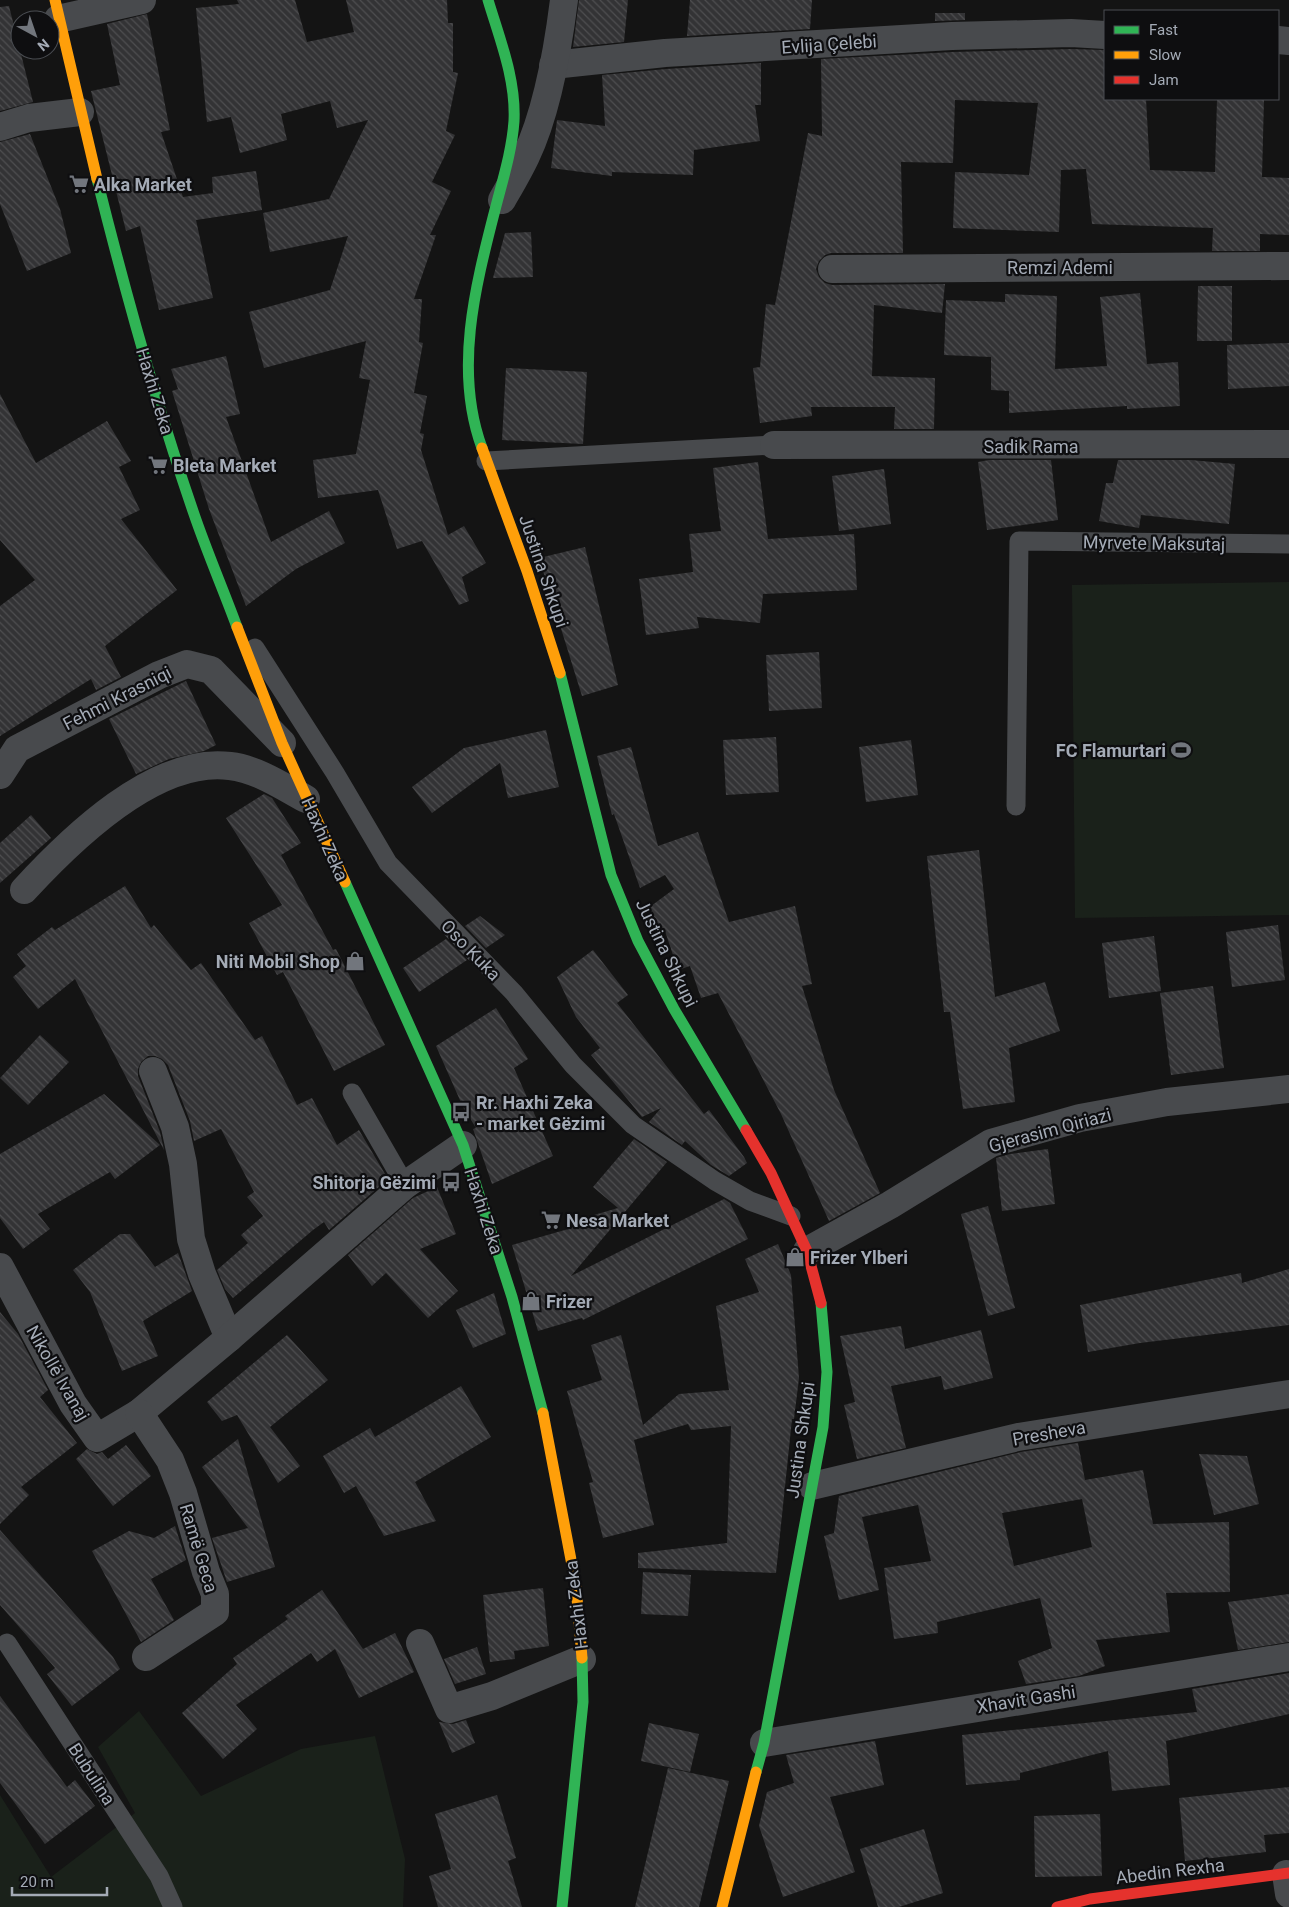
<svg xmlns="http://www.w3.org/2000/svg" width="1289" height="1907" font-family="Roboto,sans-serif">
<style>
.grass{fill:#1a211a}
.building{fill:url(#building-back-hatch);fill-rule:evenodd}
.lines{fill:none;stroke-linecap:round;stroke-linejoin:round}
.lane{stroke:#484a4d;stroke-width:19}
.street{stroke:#484a4d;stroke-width:28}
.fast{stroke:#30b455;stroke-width:11}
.slow{stroke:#ff9f0a;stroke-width:11}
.jam{stroke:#e5322d;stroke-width:11}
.labels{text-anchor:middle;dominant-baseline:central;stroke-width:4.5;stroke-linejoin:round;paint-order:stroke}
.street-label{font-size:18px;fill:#a4abb6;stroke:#0e0e10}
.poi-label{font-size:18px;font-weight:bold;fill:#a4abb6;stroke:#0e0e10;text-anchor:start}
</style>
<defs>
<pattern id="building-back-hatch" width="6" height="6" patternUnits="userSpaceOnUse" patternTransform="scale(1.25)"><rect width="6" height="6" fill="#333335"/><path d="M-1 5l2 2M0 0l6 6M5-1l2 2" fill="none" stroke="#4e4e50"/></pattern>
</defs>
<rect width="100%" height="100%" fill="#141414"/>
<g class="grass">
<polygon points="1289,582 1289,915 1075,918 1072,585"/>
<polygon points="139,1711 201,1796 301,1749 375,1736 405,1859 403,1907 0,1907 0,1795 51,1877 135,1813 98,1747"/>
</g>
<g class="building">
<polygon points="237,0 295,0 307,42 354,32 346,0 447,0 448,23 453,23 453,72 458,73 446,131 455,135 432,182 451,191 430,235 436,235 414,299 422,299 419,342 423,343 414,393 427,396 420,433 424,434 421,450 448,535 464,526 486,563 462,577 469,601 459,605 422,541 397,549 378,490 318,498 313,460 356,454 370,380 359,378 366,341 264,368 249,312 330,290 348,236 270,252 263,213 329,199 368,120 337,128 330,101 281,114 287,140 240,153 231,117 207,122 196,8 239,4"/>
<polygon points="579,0 628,0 624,42 573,47"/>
<polygon points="690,0 812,0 810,29 687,36"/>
<polygon points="9,6 33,102 0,111 0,7"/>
<polygon points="935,13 965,13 965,20 935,21"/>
<polygon points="147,14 170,130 161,132 183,197 213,193 212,177 256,171 262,210 196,220 213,298 159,310 140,226 126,231 91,91 120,85 107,24"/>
<polygon points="1071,49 1105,50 1105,99 1146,99 1150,170 1215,172 1217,99 1264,99 1262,177 1289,178 1289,235 1260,234 1260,251 1212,251 1213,228 1092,224 1086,169 1061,170 1059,232 953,228 955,172 1029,175 1038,103 955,100 953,163 901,162 903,253 831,253 825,255 819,261 816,269 819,277 825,283 832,285 945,284 942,313 874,305 872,376 935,378 934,429 894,429 895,407 811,407 812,416 760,423 753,368 760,367 766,304 775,305 808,133 822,136 821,59 953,52"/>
<polygon points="761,63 761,105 755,105 760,141 694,150 693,175 612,172 612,176 551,168 557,120 605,126 602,75 666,69"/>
<polygon points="30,134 60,209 71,253 27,271 0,204 0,142"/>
<polygon points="531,232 533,277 493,278 505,233"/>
<polygon points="1198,286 1232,286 1232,341 1197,341"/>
<polygon points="1140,293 1147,364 1178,362 1180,406 1127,409 1127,406 1009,413 1009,391 991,390 991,357 944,355 946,300 1005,302 1005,294 1057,296 1055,369 1107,366 1100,297"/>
<polygon points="1289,343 1289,386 1228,389 1227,345"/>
<polygon points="226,356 240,414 226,417 271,542 329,511 345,543 296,569 246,606 209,509 172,391 178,389 171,369"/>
<polygon points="506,368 587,372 583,444 502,440"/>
<polygon points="0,394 36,463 107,421 131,461 119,467 140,510 121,519 177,590 105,646 121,677 96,690 91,679 0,736 0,606 35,580 0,540"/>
<polygon points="989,460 1051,460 1058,520 987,530 978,462"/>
<polygon points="1118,460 1191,460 1235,464 1229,524 1141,515 1139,528 1099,521 1106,483 1113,483"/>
<polygon points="758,462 768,539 854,534 857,590 763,594 760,623 697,617 699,628 646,635 639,579 693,572 689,534 721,531 713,468"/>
<polygon points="884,469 891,524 839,531 832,476"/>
<polygon points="585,547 618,685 582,696 539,558"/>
<polygon points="819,652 822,708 769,711 766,655"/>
<polygon points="186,681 216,745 204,751 169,759 136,774 109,719"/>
<polygon points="546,730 559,787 508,798 500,763 432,813 412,787 464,748"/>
<polygon points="776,737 779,792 726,795 723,740"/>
<polygon points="911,740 918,795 866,802 859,747"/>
<polygon points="631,747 658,846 698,832 729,922 795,906 812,984 802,986 834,1090 880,1193 829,1221 781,1114 718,993 701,998 690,966 678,970 664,928 655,931 647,909 674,889 665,875 640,888 614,814 612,815 597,756"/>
<polygon points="264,794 272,798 301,843 281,855 333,950 336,949 385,1045 334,1071 283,972 277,975 249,923 282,905 226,818"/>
<polygon points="31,815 51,838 0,883 0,843"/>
<polygon points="979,850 995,997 1045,982 1060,1031 1009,1048 1015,1102 963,1109 950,1012 944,1012 927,856"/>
<polygon points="125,886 151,928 154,925 191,970 201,963 255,1040 262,1036 297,1105 312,1098 337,1145 359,1130 388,1179 329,1230 324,1222 313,1230 233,1298 225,1289 217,1270 248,1243 241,1235 263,1216 247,1197 254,1192 221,1129 194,1141 190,1121 168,1065 162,1059 155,1056 148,1056 141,1062 138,1069 138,1076 160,1132 164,1150 75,979 38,1009 13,977 26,966 17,954 52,927 55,930"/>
<polygon points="480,916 505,935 486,948 465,926"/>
<polygon points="1278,925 1285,980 1232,987 1226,932"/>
<polygon points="1154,936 1161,991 1109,998 1102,943"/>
<polygon points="446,939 467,960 419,992 403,968"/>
<polygon points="593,950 628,995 617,1003 704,1114 709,1110 744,1157 747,1163 729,1176 711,1165 685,1141 682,1145 649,1122 661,1108 642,1117 591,1055 600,1048 576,1017 557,977"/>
<polygon points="1213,986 1224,1068 1171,1075 1160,993"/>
<polygon points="496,1008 528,1059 514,1068 553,1156 492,1184 473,1129 476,1128 463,1107 436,1046"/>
<polygon points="40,1035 69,1062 28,1105 0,1078"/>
<polygon points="104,1094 160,1145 115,1179 110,1172 38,1214 50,1229 23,1249 0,1218 0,1154"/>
<polygon points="634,1139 667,1162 571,1276 724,1199 730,1203 748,1239 583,1320 582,1318 538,1331 512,1245 572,1228 570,1222 618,1208 593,1187"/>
<polygon points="1048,1149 1055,1204 1002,1211 996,1158 1010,1154"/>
<polygon points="437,1187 456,1234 420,1249 458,1291 428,1318 386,1273 372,1286 348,1255 413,1198"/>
<polygon points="988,1206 1015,1308 988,1316 961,1214"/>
<polygon points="120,1234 130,1234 155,1267 178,1253 192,1291 143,1321 158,1356 122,1371 90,1292 73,1270"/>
<polygon points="778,1244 791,1275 799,1378 794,1419 792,1419 776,1573 638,1568 638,1553 727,1543 731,1426 691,1430 688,1424 634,1440 654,1525 603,1538 589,1483 593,1482 567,1391 602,1380 591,1345 621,1335 643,1425 679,1394 729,1390 716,1306 759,1292 745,1259"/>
<polygon points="1289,1269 1289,1325 1140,1343 1088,1352 1080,1305 1241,1273 1242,1283"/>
<polygon points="494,1293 506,1334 473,1348 456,1310"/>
<polygon points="0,1312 18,1334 48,1390 40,1397 77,1443 21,1487 29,1495 0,1524"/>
<polygon points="901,1326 905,1349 981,1330 993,1378 944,1390 941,1376 891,1386 906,1448 857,1459 844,1405 855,1402 840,1336"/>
<polygon points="287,1335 328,1380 270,1427 300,1466 278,1483 237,1415 222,1421 207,1402"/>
<polygon points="461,1386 491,1437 415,1482 436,1521 384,1536 356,1486 344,1493 323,1456 370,1428 375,1437"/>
<polygon points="238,1439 275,1567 227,1582 212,1538 248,1528 202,1467"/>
<path d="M 1078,1443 L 1085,1480 L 1143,1470 L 1153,1524 L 1229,1522 L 1230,1592 L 1166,1593 L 1170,1632 L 1096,1640 L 1105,1666 L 1079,1676 L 1026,1684 L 1018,1661 L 1052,1648 L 1040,1598 L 937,1622 L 938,1633 L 894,1639 L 884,1568 L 931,1561 L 918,1505 L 862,1517 L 879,1590 L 839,1600 L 824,1536 L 834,1533 L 839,1496 L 1021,1452 ZM 1082,1499 L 1092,1547 L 1014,1566 L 1002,1513 Z"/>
<polygon points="126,1445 151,1476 113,1506 76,1459 87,1449 97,1454 102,1452 108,1459"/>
<polygon points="1199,1454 1247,1456 1259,1504 1214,1515"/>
<polygon points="175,1526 186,1560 151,1579 174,1620 141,1642 92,1551 129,1531 154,1538"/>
<polygon points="0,1530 113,1657 120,1669 72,1706 47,1674 55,1668 0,1605"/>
<polygon points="643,1572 691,1575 688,1616 641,1614"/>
<polygon points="543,1588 549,1646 514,1651 515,1659 490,1662 483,1595"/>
<polygon points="322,1590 363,1649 395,1633 414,1672 359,1698 335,1649 317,1662 311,1653 236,1705 257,1729 223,1759 182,1713 237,1664 233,1658 288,1619 285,1616"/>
<polygon points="1289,1594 1289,1642 1238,1650 1228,1602"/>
<polygon points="477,1647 486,1674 455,1684 444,1659"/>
<polygon points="1289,1673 1289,1714 1166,1741 1170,1785 1112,1791 1108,1751 1020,1773 1020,1780 966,1785 962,1735 1197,1712 1192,1689"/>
<polygon points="0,1696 67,1787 75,1780 95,1806 45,1844 0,1783"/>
<polygon points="466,1720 475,1743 452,1753 439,1722 453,1724"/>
<polygon points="649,1723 699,1734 690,1772 641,1761"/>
<polygon points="875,1741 884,1785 830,1797 855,1872 783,1897 759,1826 767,1792 794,1783 786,1755"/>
<polygon points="668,1768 729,1781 699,1907 635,1907"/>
<polygon points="1289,1787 1289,1833 1264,1835 1266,1852 1185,1861 1179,1798"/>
<polygon points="497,1795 516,1858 508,1861 522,1907 438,1907 429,1876 451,1869 435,1814"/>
<polygon points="1100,1814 1102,1876 1035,1877 1034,1816"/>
<polygon points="924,1829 943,1893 899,1907 878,1907 860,1849"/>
</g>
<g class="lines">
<g class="lane">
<polyline points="486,461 774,445"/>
<polyline points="255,648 335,773 388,863 514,993 573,1065 633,1125 715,1181 750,1201 791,1216"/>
<polyline points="1016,806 1019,541 1289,544"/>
<polyline points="352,1093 405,1185"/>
<polyline points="7,1643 159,1876 173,1907"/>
</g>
<g class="street">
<polyline points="58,19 142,0"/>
<polyline points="1278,40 1289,41"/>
<polyline points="553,65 665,53 952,36 1071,33 1105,35"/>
<polyline points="0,127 29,118 80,112"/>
<path d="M 502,200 C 510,186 519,171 526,156 C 547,112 558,48 564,0"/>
<polyline points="832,269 1289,266"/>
<polyline points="774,445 1289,444"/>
<polyline points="0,775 17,749 159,675 187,664 211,670 282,743"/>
<path d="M 24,890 C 70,840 155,756 230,766 C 257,769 282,786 306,799"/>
<polyline points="153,1071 175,1127 183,1164 191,1239 202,1274 229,1338"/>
<polyline points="807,1251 890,1205 991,1143 1080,1118 1167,1102 1289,1089"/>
<polyline points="0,1267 73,1404 97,1438 139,1413 229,1338 405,1185 463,1145"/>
<polyline points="139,1413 170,1460 183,1493 206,1572 215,1594 215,1612 146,1657"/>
<polyline points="812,1486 1018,1437 1289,1394"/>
<polyline points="420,1643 449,1709 492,1696 582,1659"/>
<polyline points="764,1743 1289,1657"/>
<polyline points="1286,1874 1289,1894"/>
</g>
<g class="fast">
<path d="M 97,179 C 125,291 156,404 194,514 C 207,552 223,589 237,627"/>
<path d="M 482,448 C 453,369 476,284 496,206 C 503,179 512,150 514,121 C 516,79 500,40 488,0"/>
<polyline points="560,673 611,875 638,941 674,1009 746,1130"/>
<polyline points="345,882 463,1145 512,1297 543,1413"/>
<polyline points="756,1772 764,1743 823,1427 827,1372 821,1303"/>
<polyline points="562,1907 583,1702 582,1658"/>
</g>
<g class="slow">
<polyline points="55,0 97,179"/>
<polyline points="482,448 527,571 560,673"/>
<polyline points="237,627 282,743 345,882"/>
<polyline points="543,1413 576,1586 582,1658"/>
<polyline points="722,1907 756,1772"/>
</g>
<g class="jam">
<polyline points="746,1130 771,1173 807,1251 821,1303"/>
<polyline points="1057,1907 1090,1899 1289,1873"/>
</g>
</g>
<defs>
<symbol id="supermarket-bare" viewBox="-9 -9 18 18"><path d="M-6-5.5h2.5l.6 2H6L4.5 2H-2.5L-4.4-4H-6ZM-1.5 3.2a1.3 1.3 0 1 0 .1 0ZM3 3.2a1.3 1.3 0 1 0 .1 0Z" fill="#72767d" stroke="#0e0e10" stroke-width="2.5" paint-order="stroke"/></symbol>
<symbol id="stadium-bare" viewBox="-9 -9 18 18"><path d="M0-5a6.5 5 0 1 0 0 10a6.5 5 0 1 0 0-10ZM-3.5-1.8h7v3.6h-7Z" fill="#72767d" stroke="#0e0e10" stroke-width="2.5" paint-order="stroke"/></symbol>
<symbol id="shop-bare" viewBox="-9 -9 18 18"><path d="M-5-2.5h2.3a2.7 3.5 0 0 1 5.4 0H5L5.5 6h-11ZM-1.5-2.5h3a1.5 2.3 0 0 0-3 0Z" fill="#72767d" stroke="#0e0e10" stroke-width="2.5" paint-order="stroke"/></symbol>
<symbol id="bus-bare" viewBox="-9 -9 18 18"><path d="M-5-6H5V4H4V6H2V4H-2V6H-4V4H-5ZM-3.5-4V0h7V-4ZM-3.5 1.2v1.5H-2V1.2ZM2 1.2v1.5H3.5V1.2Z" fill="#72767d" stroke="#0e0e10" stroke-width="2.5" paint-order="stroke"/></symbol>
</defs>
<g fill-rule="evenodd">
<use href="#supermarket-bare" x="65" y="170" width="28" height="28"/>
<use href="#supermarket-bare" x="144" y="451" width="28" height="28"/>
<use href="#stadium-bare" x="1167" y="736" width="28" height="28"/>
<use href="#shop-bare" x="341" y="947" width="28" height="28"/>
<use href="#bus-bare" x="447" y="1098" width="28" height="28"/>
<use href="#bus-bare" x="437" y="1168" width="28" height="28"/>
<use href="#supermarket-bare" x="537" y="1206" width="28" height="28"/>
<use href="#shop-bare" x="781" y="1243" width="28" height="28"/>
<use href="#shop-bare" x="517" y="1287" width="28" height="28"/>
</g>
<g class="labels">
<g class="street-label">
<text transform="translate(829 44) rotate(-4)">Evlija Çelebi</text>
<text x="1060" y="267">Remzi Ademi</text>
<text transform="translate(155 391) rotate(73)">Haxhi Zeka</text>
<text x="1031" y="446">Sadik Rama</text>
<text transform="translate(1154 543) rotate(1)">Myrvete Maksutaj</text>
<text transform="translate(544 571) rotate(71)">Justina Shkupi</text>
<text transform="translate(117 698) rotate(-27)">Fehmi Krasniqi</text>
<text transform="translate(325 839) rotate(66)">Haxhi Zeka</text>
<text transform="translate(471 950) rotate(46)">Oso Kuka</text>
<text transform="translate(667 953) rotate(64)">Justina Shkupi</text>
<text transform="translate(1050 1130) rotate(-15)">Gjerasim Qiriazi</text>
<text transform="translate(484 1211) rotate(72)">Haxhi Zeka</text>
<text transform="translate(58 1373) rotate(60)">Nikollë Ivanaj</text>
<text transform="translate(1049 1433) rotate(-10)">Presheva</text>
<text transform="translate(800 1440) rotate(-82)">Justina Shkupi</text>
<text transform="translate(199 1548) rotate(73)">Ramë Geca</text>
<text transform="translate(576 1605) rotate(-97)">Haxhi Zeka</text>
<text transform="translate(1026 1699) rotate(-9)">Xhavit Gashi</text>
<text transform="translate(92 1774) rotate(57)">Bubulina</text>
<text transform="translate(1170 1871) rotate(-7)">Abedin Rexha</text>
</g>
<g class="poi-label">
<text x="94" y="184">Alka Market</text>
<text x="173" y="465">Bleta Market</text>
<text x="1166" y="750" text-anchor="end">FC Flamurtari</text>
<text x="340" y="961" text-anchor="end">Niti Mobil Shop</text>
<text x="476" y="1102">Rr. Haxhi Zeka<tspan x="476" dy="21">- market Gëzimi</tspan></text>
<text x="436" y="1182" text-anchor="end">Shitorja Gëzimi</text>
<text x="566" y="1220">Nesa Market</text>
<text x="810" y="1257">Frizer Ylberi</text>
<text x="546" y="1301">Frizer</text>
</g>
</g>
<rect x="1104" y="10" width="175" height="90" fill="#0e0e10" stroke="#4a4d52"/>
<rect x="1114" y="26" width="25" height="8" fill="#30b455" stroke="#4a4d52"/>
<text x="1149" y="35" font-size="15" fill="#a4abb6">Fast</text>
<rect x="1114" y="51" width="25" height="8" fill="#ff9f0a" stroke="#4a4d52"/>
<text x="1149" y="60" font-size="15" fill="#a4abb6">Slow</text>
<rect x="1114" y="76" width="25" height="8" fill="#e5322d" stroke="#4a4d52"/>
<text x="1149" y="85" font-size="15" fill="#a4abb6">Jam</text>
<g transform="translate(35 35) rotate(140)"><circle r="24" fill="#0e0e10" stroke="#4a4d52"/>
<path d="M0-4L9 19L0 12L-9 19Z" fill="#72767d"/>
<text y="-8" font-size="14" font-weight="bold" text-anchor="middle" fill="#a4abb6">N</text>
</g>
<path d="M12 1887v8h95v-8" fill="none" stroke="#a4abb6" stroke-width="2.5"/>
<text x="20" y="1887" font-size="15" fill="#a4abb6" stroke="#0e0e10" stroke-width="4" paint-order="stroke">20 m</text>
</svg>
